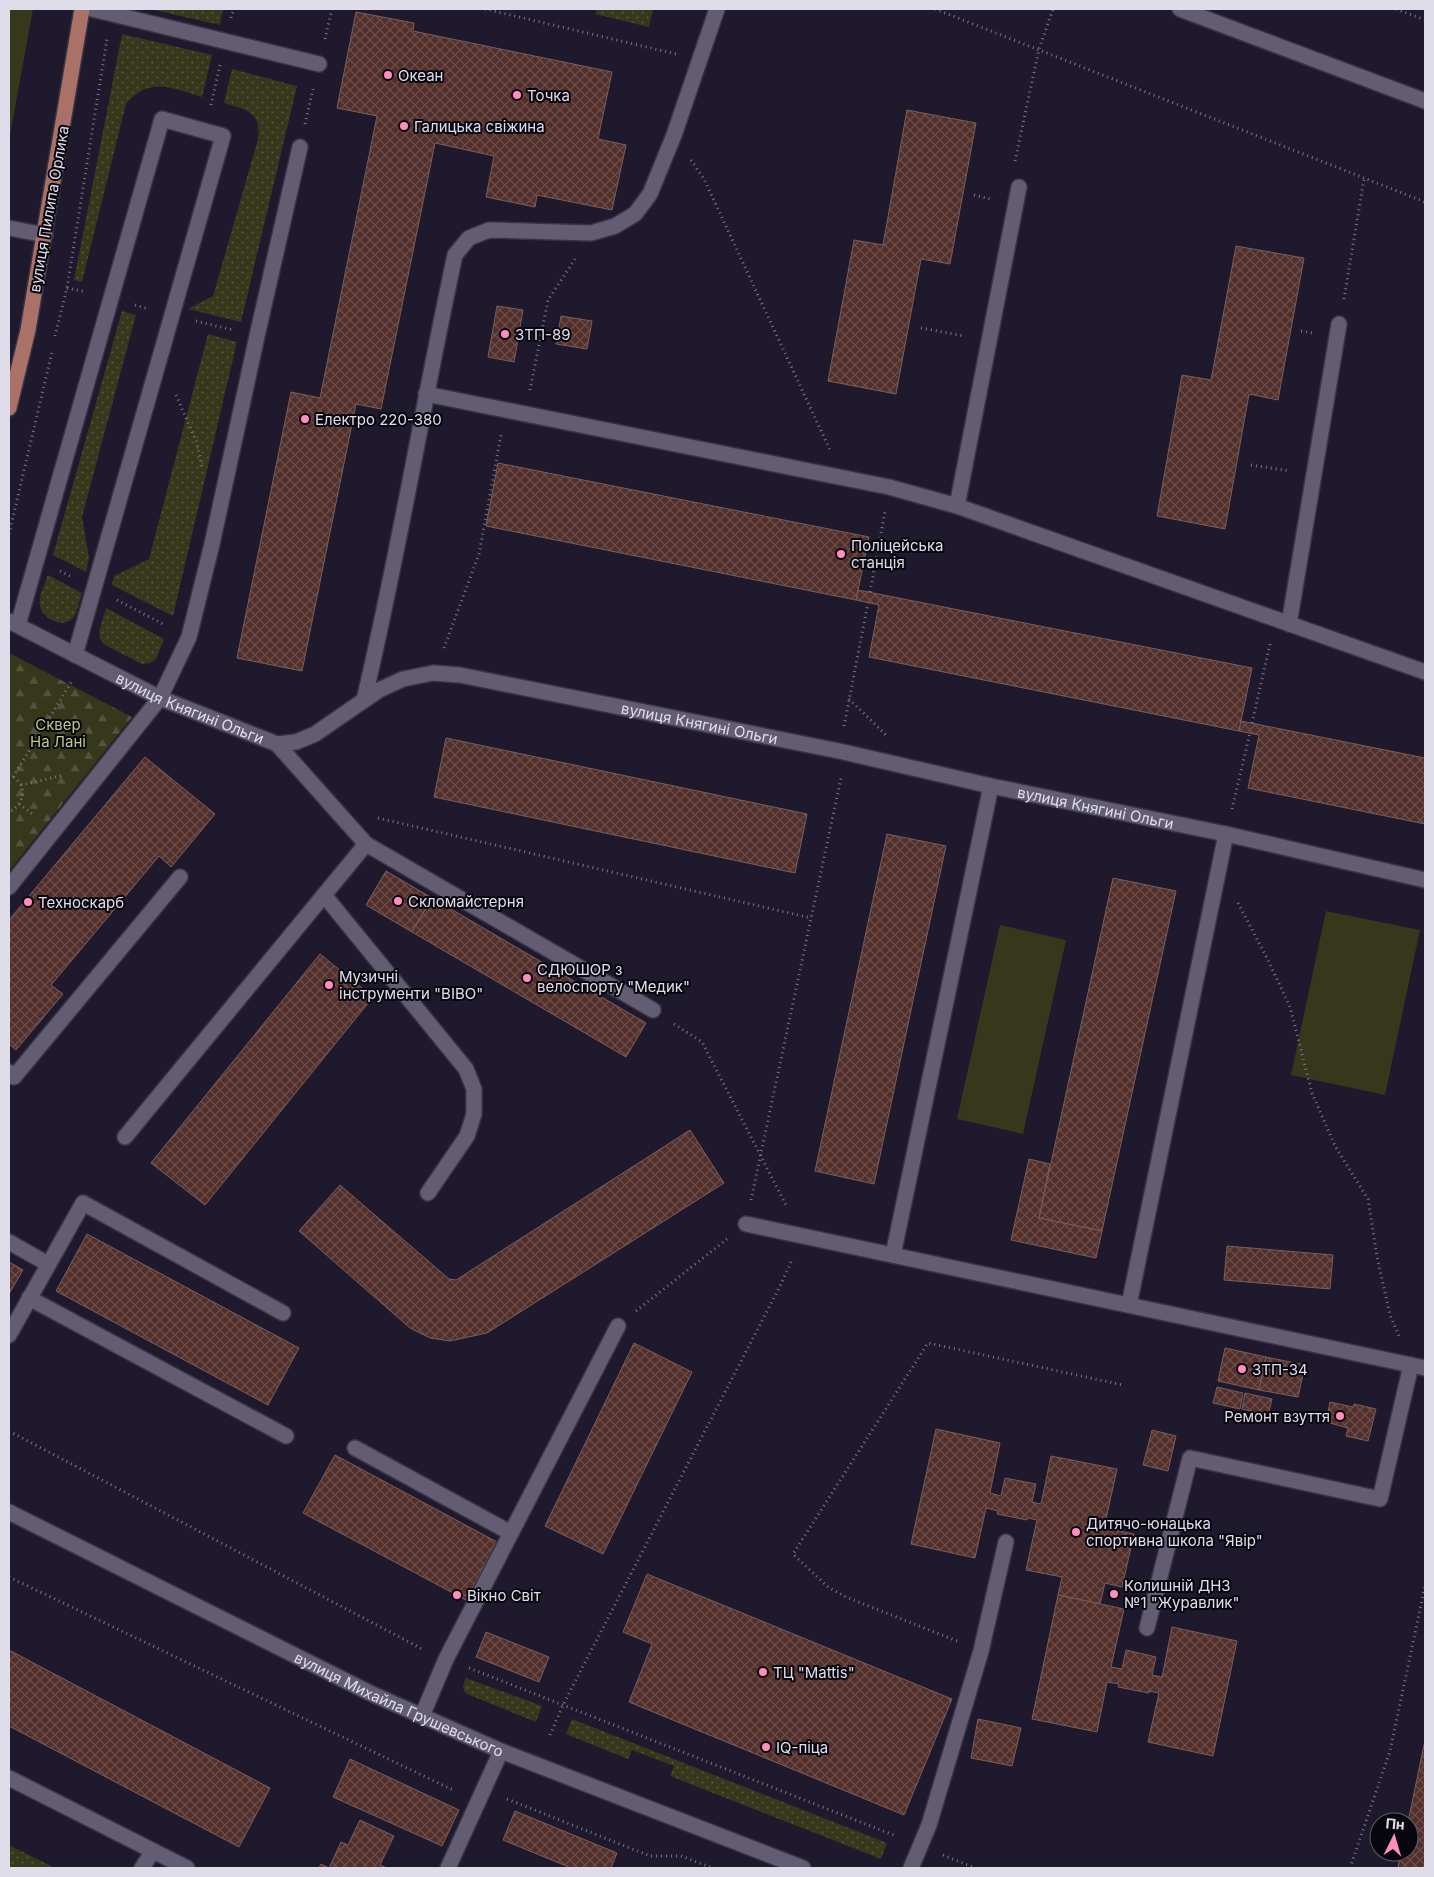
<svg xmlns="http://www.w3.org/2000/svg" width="1434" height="1877" font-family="Inter,sans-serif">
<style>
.grass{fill:url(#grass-dots)}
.forest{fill:url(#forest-firs)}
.green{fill:#36381c}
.building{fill:url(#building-cross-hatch);stroke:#7a5e5a}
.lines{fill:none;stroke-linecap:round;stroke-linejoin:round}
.minor-casing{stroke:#383443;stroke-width:18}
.major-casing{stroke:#383443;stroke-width:18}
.path{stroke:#7b7788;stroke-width:3;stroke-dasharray:1 4;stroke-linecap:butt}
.minor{stroke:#635d74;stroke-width:15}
.major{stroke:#a97167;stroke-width:15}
.poi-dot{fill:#fe8ebc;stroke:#08060e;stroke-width:2}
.labels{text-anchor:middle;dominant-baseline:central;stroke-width:4;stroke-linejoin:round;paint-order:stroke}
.poi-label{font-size:15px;fill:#e0ddeb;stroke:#08060e;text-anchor:start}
.street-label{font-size:15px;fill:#e0ddeb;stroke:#08060e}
.park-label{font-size:15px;fill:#c1c787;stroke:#08060e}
</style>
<defs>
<pattern id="grass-dots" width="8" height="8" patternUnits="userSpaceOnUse" patternTransform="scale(1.25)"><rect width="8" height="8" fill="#36381c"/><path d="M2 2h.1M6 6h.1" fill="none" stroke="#53543d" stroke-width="1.8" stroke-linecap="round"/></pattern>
<pattern id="forest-firs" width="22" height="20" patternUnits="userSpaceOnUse" patternTransform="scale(1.25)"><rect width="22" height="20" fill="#36381c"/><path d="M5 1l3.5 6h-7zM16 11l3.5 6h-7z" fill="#53543d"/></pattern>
<pattern id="building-cross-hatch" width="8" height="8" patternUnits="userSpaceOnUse" patternTransform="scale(1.25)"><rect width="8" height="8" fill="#532f2b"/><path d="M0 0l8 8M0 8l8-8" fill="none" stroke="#6b4d4a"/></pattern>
</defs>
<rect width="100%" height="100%" fill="#1e192c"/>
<g class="grass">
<polygon points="150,9 223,9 220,25"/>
<polygon points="597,9 653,9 649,27 595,14"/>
<path d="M 122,34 L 212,55 L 202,97 C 172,88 149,76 126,104 L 82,282 L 74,280 Z"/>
<path d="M 232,69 L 297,86 L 241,322 L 188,309 L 213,296 L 258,139 C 262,112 245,109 224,103 Z"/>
<polygon points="122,311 136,315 82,517 89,558 86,572 53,555"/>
<polygon points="208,334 237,342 173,616 112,585 114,576 149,559"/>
<path d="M 48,575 L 82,593 C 79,600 78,613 72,619 C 61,628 43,619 40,606 C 38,596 45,584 48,575 Z"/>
<polygon points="106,608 164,639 156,659 150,663 142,664 105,645 100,639 99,632"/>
<path d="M 466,1678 L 542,1706 L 536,1722 L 467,1694 C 461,1689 463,1684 466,1678 Z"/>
<polygon points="572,1719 887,1843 881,1859 670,1776 674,1766 632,1750 628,1759 566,1734"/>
<polygon points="9,1845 55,1868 9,1868"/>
</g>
<polygon class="forest" points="9,653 132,717 9,871"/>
<g class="green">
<polygon points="9,9 33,9 9,141"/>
<polygon points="1326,911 1420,930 1385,1095 1291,1075"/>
<polygon points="1000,925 1066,940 1023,1134 957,1119"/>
</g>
<g class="building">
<polygon points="356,12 414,23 413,31 612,72 598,139 626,145 612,210 537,195 535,207 486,197 494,156 435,143 381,409 356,404 302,671 237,658 291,392 320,398 377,116 337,108"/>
<polygon points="907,110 976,123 950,264 921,259 896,394 828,381 854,240 883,245"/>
<polygon points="1236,246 1304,258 1278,400 1249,394 1225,529 1157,516 1182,375 1211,380"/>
<polygon points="497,306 523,310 514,362 488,357"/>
<polygon points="561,316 592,321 587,349 556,344"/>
<polygon points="498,463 869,537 856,600 486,526"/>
<polygon points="858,590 1252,668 1239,731 869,657 879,605 856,600"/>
<polygon points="1241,721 1425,758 1425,824 1248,788 1259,735 1239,731"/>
<polygon points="446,738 807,814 795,873 434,797"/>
<polygon points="145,757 215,814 171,867 159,856 51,985 63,994 16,1050 9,1044 9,920"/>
<polygon points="887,834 946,846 874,1184 815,1171"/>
<polygon points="386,871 432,898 412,932 366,905"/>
<polygon points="1113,878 1176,891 1102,1231 1039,1218"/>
<polygon points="432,898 646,1023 626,1057 412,932"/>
<polygon points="320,954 373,997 205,1205 151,1163"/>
<polygon points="690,1130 724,1183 487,1333 450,1341 430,1338 410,1328 299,1231 340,1185 449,1279 456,1280"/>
<polygon points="1029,1159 1050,1164 1039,1218 1102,1231 1096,1258 1011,1240"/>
<polygon points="87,1234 299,1348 268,1405 56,1291"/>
<polygon points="1227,1246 1333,1255 1330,1289 1224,1280"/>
<polygon points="9,1262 23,1270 9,1294"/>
<polygon points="634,1343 692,1372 603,1554 545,1526"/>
<polygon points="1225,1348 1266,1357 1259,1390 1218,1381"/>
<polygon points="1266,1357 1305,1365 1298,1397 1259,1390"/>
<polygon points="1217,1387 1243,1393 1240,1409 1213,1403"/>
<polygon points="1245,1393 1272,1399 1268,1415 1242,1409"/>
<polygon points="1330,1402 1353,1407 1354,1404 1376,1409 1368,1441 1346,1436 1348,1428 1326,1422"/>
<polygon points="936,1429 1000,1443 990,1493 1001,1496 1005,1478 1036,1484 1032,1502 1041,1504 1051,1456 1117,1469 1104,1528 1134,1534 1122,1587 1105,1583 1100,1604 1058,1595 1062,1577 1026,1570 1037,1520 1028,1518 1027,1520 997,1514 998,1511 986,1508 975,1558 911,1544"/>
<polygon points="1152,1430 1176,1436 1168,1471 1143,1465"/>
<polygon points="335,1455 497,1542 466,1600 303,1513"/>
<polygon points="647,1574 952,1699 904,1815 629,1702 652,1644 623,1632"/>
<polygon points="1058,1595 1124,1609 1111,1667 1122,1669 1126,1650 1156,1657 1152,1675 1162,1677 1172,1627 1237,1641 1213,1756 1148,1742 1159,1693 1149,1691 1149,1693 1118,1687 1119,1684 1107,1682 1097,1732 1032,1719"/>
<polygon points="486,1632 549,1657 539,1682 476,1657"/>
<polygon points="9,1650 270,1788 239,1847 9,1726"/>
<polygon points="978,1719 1021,1728 1012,1766 971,1758"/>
<polygon points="1425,1740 1425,1868 1398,1868 1401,1852 1409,1852 1408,1822"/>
<polygon points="350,1759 459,1810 442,1846 333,1797"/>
<polygon points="515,1811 617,1853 611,1868 571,1868 503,1840"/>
<polygon points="360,1820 394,1836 380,1865 387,1868 319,1868 321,1864 329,1868 341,1842 348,1845"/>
</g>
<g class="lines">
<defs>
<g id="minor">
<polyline points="92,9 319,64"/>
<polyline points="1180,9 1425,101"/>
<polyline points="9,228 45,235"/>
<polyline points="426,394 889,487 957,506 1425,672"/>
<polyline points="957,506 1019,187"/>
<path id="s1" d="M 9,621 L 160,698 L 277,744 L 296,742 L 315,734 L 379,690 L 403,679 L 433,673 L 460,675 L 839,751 L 991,786 L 1226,834 L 1425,880"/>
<polyline points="1289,624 1339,324"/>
<polyline points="18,625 162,119 223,136 75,655"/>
<path d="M 364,700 C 399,553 423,403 455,255 L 469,238 L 489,230 L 591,233 L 615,226 L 635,214 L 650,194 L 674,135 L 717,9"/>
<polyline points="366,844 653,1010"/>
<polyline points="9,887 160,698 189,637 212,544 257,336 300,147"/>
<polyline points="324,895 466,1069 474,1089 474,1114 467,1136 428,1193"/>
<polyline points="9,1072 14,1077 180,877"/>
<polyline points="125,1137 366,844 277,744"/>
<polyline points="746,1224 1425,1368"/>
<polyline points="9,1242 48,1264"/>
<polyline points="893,1255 991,786"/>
<polyline points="29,1298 286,1436"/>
<polyline points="1129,1305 1226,834"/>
<polyline points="9,1335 83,1203 283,1313"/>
<polyline points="355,1448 511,1533"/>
<path id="s2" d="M 9,1512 L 370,1693 L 501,1751 L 803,1868"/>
<polyline points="1147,1628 1190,1458 1380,1499 1411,1365"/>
<polyline points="422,1716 446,1659 618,1326"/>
<polyline points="9,1778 187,1868"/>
<polyline points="142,1868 153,1851"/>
<polyline points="448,1868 501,1751"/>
<polyline points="911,1868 929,1825 981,1651 1006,1542"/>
</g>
<polyline id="major" points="9,408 28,330 82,9"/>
</defs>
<use href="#minor" class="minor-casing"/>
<use href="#major" class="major-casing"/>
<g class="path">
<polyline points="485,9 676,54"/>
<polyline points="935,9 1425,202"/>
<polyline points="1396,9 1425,20"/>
<polyline points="231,18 234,9"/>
<polyline points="325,39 332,9"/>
<polyline points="211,105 220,65"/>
<polyline points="305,124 313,89"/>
<polyline points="691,160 704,179 830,450"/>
<polyline points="1015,161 1039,49 1053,9"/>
<polyline points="974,195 990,199"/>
<polyline points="67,288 86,292"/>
<polyline points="1344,299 1364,179"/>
<polyline points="135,305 149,309"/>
<polyline points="196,321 233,330"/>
<polyline points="921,328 964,336"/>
<polyline points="1301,331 1312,333"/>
<polyline points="55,336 67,288 107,39"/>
<polyline points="530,390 548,300 575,259"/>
<polyline points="176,395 197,443 202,467"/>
<polyline points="1251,465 1290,471"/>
<polyline points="9,534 52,352"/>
<polyline points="60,571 72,577"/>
<polyline points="870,592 885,512"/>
<polyline points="117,600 165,625"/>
<polyline points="444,648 479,554 501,435"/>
<polyline points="849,699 886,735"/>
<polyline points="1252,723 1270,644"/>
<polyline points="844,726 868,603"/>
<path d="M 9,775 C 28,782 26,804 9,812"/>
<polyline points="13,777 72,681"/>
<polyline points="21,785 64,775"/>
<polyline points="19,804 35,816"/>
<polyline points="1232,809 1250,733"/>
<polyline points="378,818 811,918"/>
<polyline points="1238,903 1267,958 1290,1007 1312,1093 1335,1146 1368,1199 1377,1257 1390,1315 1399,1336"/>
<polyline points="674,1024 702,1042 787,1207"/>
<polyline points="751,1200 841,778"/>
<polyline points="636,1311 727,1239"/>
<polyline points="9,1431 424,1650"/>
<polyline points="9,1577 455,1791"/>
<polyline points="957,1641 846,1597 828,1587 793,1554 928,1343 1123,1385"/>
<polyline points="469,1668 896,1836"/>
<polyline points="550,1735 563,1705 780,1286 792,1260"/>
<polyline points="507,1799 650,1856 681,1856 713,1868"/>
<polyline points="943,1855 975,1868"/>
<polyline points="1350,1868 1390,1751 1425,1586"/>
</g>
<use href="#minor" class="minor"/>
<use href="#major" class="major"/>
</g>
<g class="poi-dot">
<circle cx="388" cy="75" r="5"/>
<circle cx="517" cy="95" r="5"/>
<circle cx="404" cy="126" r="5"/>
<circle cx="505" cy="334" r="5"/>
<circle cx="305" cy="419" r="5"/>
<circle cx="841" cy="554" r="5"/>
<circle cx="398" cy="901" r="5"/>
<circle cx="28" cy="902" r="5"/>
<circle cx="527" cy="978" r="5"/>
<circle cx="329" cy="985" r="5"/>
<circle cx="1242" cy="1369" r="5"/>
<circle cx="1340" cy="1416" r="5"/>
<circle cx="1076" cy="1532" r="5"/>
<circle cx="1114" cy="1594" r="5"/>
<circle cx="457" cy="1595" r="5"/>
<circle cx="763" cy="1672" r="5"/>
<circle cx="766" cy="1747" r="5"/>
</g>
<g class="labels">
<g class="poi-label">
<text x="398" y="75">Океан</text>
<text x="527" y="95">Точка</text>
<text x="414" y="126">Галицька свіжина</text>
<text x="515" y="334">ЗТП-89</text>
<text x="315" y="419">Електро 220-380</text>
<text x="851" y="545">Поліцейська<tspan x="851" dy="17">станція</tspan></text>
<text x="408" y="901">Скломайстерня</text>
<text x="38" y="902">Техноскарб</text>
<text x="537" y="969">СДЮШОР з<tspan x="537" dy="17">велоспорту "Медик"</tspan></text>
<text x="339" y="976">Музичні<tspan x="339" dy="17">інструменти "ВІВО"</tspan></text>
<text x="1252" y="1369">ЗТП-34</text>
<text x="1330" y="1416" text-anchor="end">Ремонт взуття</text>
<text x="1086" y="1523">Дитячо-юнацька<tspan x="1086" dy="17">спортивна школа "Явір"</tspan></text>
<text x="1124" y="1585">Колишній ДНЗ<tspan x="1124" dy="17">№1 "Журавлик"</tspan></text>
<text x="467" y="1595">Вікно Світ</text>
<text x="773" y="1672">ТЦ "Mattis"</text>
<text x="776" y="1747">IQ-піца</text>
</g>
<g class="street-label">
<text transform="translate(49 209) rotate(-80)">вулиця Пилипа Орлика</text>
<text stroke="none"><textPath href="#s1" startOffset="201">вулиця Княгині Ольги</textPath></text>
<text stroke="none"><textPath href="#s1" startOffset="741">вулиця Княгині Ольги</textPath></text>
<text stroke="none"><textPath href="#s1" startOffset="1146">вулиця Княгині Ольги</textPath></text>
<text stroke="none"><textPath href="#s2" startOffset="435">вулиця Михайла Грушевського</textPath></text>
</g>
<g class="park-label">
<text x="58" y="724">Сквер<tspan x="58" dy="17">На Лані</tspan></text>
</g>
</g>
<rect width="1434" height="1877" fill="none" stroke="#e0ddeb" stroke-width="20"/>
<g transform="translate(1394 1837) rotate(5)"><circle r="24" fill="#08060e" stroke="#5e5c66"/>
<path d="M0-4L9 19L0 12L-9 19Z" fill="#fe8ebc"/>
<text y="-8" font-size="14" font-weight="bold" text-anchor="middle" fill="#e0ddeb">Пн</text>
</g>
</svg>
